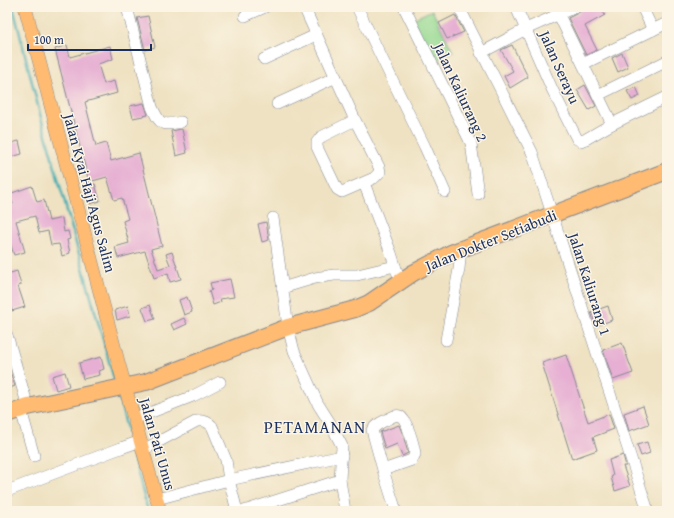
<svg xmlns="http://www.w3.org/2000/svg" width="674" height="518" font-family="'Gentium Book Plus',serif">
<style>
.green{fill:#95d991;stroke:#588478}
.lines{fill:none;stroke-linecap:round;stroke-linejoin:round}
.stream{stroke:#3aacb3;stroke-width:2.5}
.building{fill:#e6afd3}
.minor-casing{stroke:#858890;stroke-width:12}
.major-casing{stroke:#858890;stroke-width:14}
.highway-casing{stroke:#858890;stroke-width:18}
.minor{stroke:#fff;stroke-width:11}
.major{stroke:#febb71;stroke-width:13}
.highway{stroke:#febb71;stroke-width:16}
.labels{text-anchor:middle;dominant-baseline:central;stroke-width:3;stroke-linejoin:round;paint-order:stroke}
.street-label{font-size:15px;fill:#1b2f5e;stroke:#fcf5e5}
.quarter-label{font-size:17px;letter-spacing:1px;fill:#1b2f5e;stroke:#fcf5e5}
</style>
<rect width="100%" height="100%" fill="#fcf5e5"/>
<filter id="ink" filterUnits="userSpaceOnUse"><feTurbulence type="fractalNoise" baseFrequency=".025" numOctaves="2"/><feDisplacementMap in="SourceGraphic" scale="8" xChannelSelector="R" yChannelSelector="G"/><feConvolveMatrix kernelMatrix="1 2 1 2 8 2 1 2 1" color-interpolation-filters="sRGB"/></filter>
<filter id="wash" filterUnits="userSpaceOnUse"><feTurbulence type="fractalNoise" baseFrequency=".012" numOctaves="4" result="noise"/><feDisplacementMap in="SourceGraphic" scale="16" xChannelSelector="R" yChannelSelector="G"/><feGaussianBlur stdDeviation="0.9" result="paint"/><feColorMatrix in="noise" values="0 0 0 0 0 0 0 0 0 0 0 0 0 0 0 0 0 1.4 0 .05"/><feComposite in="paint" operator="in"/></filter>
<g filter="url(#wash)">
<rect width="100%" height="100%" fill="#efe2c2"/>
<polygon class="green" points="432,10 453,52 434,62 413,19"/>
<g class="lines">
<g class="stream">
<polyline points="13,7 40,114 115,383"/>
<polyline points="118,394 130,441"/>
<polyline points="131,448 148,511"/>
</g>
</g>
<g id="blocks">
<g class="building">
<polygon points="582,7 600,7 605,15 585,26 597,50 586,55 568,18 578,13 581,11"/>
<polygon points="455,15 464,32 447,39 439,23"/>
<polygon points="148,16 155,47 145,50 137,18"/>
<polygon points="67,45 70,57 110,46 113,59 98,64 104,84 114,81 117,93 85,102 96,146 106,143 111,161 139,153 162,246 151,249 158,269 170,265 166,254 172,252 181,279 170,282 168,273 154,278 145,251 118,258 115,247 129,243 123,221 128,219 122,198 114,200 107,177 89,182 55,49"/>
<polygon points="512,45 528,77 510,88 504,76 513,71 501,50"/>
<polygon points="622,53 628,67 618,72 612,58"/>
<polygon points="585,85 596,106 589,110 577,90"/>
<polygon points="636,87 640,96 632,100 627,91"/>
<polygon points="144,103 148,115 133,118 130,106"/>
<polygon points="182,129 187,153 176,156 171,131"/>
<polygon points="19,141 22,154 7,158 7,144"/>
<polygon points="95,184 100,201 90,204 86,186"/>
<polygon points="32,186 37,202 44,200 49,221 62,218 64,232 68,231 70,239 67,240 70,253 62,256 59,244 51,245 48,231 39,233 35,216 16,221 25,252 14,255 7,233 7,205 13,204 9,194"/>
<polygon points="266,222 269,240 262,242 258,224"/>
<polygon points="17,271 21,285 18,286 25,307 12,311 7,296 7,274"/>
<polygon points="230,279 234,297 220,299 221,302 213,305 209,291 212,290 210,283"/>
<polygon points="187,297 192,312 184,315 179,300"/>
<polygon points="150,305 155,319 147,321 142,308"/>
<polygon points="128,306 130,316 117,320 115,310"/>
<polygon points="608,306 612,320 596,326 591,312"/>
<polygon points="184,318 187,324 174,330 171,324"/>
<polygon points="622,343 633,373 613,380 603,350"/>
<polygon points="566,355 588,422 609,414 614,429 593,437 597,450 572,459 542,363"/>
<polygon points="101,357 104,369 99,371 100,375 83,379 79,363"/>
<polygon points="7,363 15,386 7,389"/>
<polygon points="65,372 69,386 56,390 52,376"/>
<polygon points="643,406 649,424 629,431 624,413"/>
<polygon points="399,425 403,435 408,453 402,456 397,444 385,449 380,432"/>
<polygon points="647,442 650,453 641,456 637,445"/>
<polygon points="623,455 626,466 623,466 630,486 615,491 611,477 613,476 609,460"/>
</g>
</g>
</g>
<g filter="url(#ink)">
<use href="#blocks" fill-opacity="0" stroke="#858890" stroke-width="1"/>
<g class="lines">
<defs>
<g id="minor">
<path d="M 127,7 L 152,107 C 160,125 162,126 181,122"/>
<polyline points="304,7 355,120 379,167 380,172 374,178 342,192 337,189 317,147 317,142 321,137 355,120"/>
<polyline points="357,7 425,147 445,192"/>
<polyline points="404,7 471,143 478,194"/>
<polyline points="459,7 532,152 648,511"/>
<polyline points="516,7 552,89 577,139 581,141 586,139 612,124 667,97"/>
<polyline points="555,7 612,124"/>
<polyline points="642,7 653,30"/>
<polyline points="245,16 265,7"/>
<polyline points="481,53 526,29 575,7"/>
<polyline points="264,59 316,35"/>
<polyline points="583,64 667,23"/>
<polyline points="598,95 667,61"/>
<polyline points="277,104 336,77"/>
<polyline points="364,183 391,253 397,272"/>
<polyline points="273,218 288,327 294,351 318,404 330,423 342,446 340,480 345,511"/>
<polyline points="282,288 315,278 334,275 357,275 395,266"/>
<polyline points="7,335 28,407"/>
<polyline points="446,340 459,269 461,249"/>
<polyline points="21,410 34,456"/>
<polyline points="134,419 193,396 220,382"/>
<path d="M 143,450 L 197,421 C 203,420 207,421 212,426 L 226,460 L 229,480 L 237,511"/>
<path d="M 383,470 L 412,460 L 415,454 C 414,446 407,419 400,416 C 395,414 392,417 388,419 C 382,422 376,424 372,430 L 383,470 L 396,511"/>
<polyline points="7,491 121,448 141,441"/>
<polyline points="157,499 229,480 342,456"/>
<polyline points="244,511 340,480"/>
</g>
<polyline id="major" points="25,7 119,365 160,511"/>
<polyline id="highway" points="7,414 28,407 146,382 288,327 355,309 369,303 413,273 451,253 667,171"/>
</defs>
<use href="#minor" class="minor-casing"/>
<use href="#major" class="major-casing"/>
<use href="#highway" class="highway-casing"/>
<use href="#minor" class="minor"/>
<use href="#major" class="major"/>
<use href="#highway" class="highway"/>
</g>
</g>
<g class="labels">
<g class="street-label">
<text transform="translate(560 67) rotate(66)">Jalan Serayu</text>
<text transform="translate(461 92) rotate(65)">Jalan Kaliurang 2</text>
<text transform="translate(90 193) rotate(75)">Jalan Kyai Haji Agus Salim</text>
<text transform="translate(491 240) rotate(-22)">Jalan Dokter Setiabudi</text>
<text transform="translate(590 284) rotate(72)">Jalan Kaliurang 1</text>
<text transform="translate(158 444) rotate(74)">Jalan Pati Unus</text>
</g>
<g class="quarter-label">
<text x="315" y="426">PETAMANAN</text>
</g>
</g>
<rect width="674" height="518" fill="none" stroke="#fcf5e5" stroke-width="24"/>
<path d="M28 44v6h123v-6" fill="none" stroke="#1b2f5e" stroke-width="2"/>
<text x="34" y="44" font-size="12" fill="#1b2f5e" stroke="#fcf5e5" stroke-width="3" paint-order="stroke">100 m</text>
</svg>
